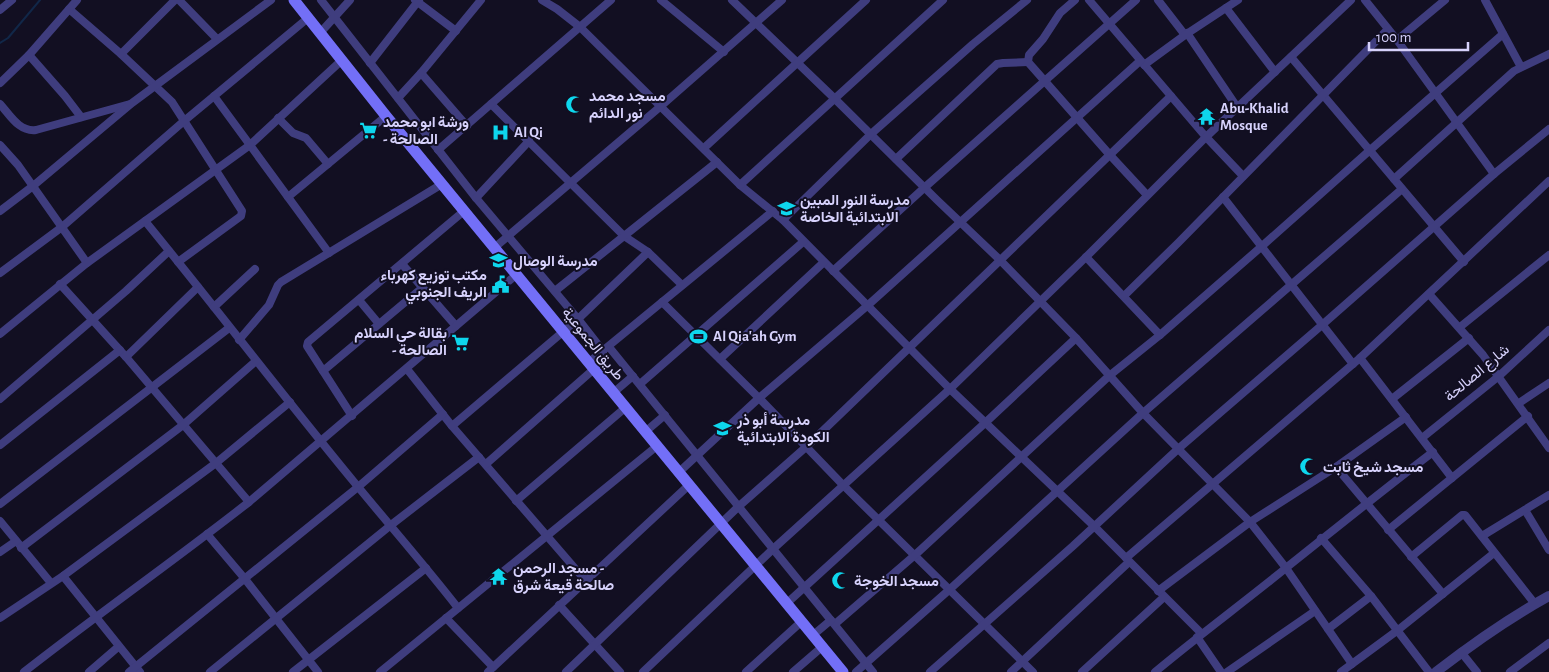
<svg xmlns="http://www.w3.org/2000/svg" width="1549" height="672" font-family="'Alegreya Sans',Vazirmatn,sans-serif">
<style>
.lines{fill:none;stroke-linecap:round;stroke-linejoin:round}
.stream{stroke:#112748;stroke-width:2}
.minor{stroke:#3f3d7e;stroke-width:8}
.tertiary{stroke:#3f3d7e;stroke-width:10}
.secondary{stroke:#736ff7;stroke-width:11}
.labels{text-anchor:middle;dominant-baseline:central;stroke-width:4;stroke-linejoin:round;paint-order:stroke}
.poi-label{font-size:15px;font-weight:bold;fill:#d7d2fc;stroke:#120f22;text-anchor:start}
.street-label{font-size:15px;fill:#d7d2fc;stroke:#120f22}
</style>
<rect width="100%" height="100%" fill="#120f22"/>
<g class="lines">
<polyline class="stream" points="0,43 8,38 40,0"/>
<g class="minor">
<polyline points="179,0 217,39"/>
<polyline points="321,0 476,198 578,319 603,351"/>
<polyline points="415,0 456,31"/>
<polyline points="542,0 557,9 580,27 740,185 783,220 950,389 1094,526 1201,633"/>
<polyline points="661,0 724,52"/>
<polyline points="732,0 834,98 937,200 999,259 1076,338 1143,413 1250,522 1286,568 1352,664"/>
<polyline points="1075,0 1060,13 1043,39 1029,55 1028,62 1109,154 1147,195"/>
<polyline points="1089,0 1206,137 1243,176"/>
<polyline points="1158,0 1185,35"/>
<polyline points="1365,0 1397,40 1494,174"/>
<polyline points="1485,0 1521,67"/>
<polyline points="1226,8 1275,72"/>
<polyline points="69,9 121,54 172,102 242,211 241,216 178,262"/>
<polyline points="0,10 12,0"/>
<polyline points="320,33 350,0"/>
<polyline points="1187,33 1237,107"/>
<polyline points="1397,40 1445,0"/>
<polyline points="121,54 175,0"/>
<polyline points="29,55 65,96 81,117"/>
<polyline points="1291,57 1464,262"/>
<polyline points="370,63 419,0"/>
<polyline points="1144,65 1185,35 1238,0"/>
<polyline points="421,73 467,126"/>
<polyline points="0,83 29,55 77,0"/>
<polyline points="214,96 329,253"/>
<polyline points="398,98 421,73 481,0"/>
<path d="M 0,104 C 10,115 19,132 36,130 L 130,104"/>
<polyline points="491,104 624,236 648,252 682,285"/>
<polyline points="278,118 293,133 306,138 328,164"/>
<polyline points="0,145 18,165 87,263"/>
<polyline points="704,148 866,0"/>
<polyline points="438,150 611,0"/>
<polyline points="896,159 997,64 1003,63 1028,62"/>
<polyline points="1394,179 1514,71 1549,54"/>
<polyline points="740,185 943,0"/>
<polyline points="288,197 386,116"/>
<polyline points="1223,197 1353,364"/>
<polyline points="476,198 529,141"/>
<polyline points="0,211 33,186 132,103 271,0"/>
<polyline points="783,220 871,134 973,44 1027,0"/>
<path d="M 145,221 C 217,309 286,400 359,488 C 392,528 426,567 458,608"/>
<polyline points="494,248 661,106 782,0"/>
<polyline points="1086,257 1160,335"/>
<polyline points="402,264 456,326"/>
<polyline points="833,271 924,188 1136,0"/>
<polyline points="0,273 62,227 184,121 308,18"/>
<polyline points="60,284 126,357 249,502"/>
<polyline points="555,291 717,162"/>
<polyline points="1429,294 1483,355 1549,448"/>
<polyline points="1124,296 1178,243 1388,29"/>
<polyline points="359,300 379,324"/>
<polyline points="662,302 759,398 843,485 1033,672"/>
<polyline points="214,307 255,269"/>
<polyline points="1460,327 1549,255"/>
<polyline points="0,334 87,263 250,145 342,60"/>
<polyline points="239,340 269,305 278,285 281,282 442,184"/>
<polyline points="609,347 873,672"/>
<polyline points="126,357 198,287"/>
<polyline points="1360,358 1452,478"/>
<polyline points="720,359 824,262"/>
<polyline points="589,362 773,211"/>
<polyline points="407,369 452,426 585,580"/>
<polyline points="323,371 422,288"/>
<polyline points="640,384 803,242"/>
<polyline points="613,393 633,376"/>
<polyline points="0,399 126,291 169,251"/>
<polyline points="1392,399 1469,338"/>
<polyline points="1519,403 1549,383"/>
<polyline points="352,416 307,346 308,342 464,211"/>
<polyline points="452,426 578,319 648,252"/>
<polyline points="645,432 665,415"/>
<polyline points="1422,438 1499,376 1549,330"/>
<polyline points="0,445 120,350"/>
<polyline points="486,464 594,369"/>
<polyline points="1336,467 1443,594"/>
<polyline points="678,473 759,398 867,306 1140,61"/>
<polyline points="516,501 625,408"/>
<polyline points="0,504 229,328"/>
<polyline points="1525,510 1549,550"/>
<polyline points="0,521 51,583"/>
<polyline points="1388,530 1528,416"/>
<polyline points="207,534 245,579 318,672"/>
<polyline points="1482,536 1549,495"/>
<polyline points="1321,538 1371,596 1429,672"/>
<polyline points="21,548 183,425 256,361"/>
<polyline points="0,552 16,541"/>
<polyline points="1411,557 1462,515 1465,515 1535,604"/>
<polyline points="1126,558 1360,358 1549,181"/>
<polyline points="63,576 140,672"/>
<polyline points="1158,591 1250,522 1336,467 1406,417"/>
<polyline points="786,604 985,423 1076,338"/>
<polyline points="559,605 620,672"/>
<polyline points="0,618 63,576 216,463 290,402"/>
<polyline points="446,618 493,667"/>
<polyline points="835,624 915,555 1109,376 1160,335 1261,247 1369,151 1503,34"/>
<polyline points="1328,629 1371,596"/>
<polyline points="812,636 831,620"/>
<polyline points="1197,637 1221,672"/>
<polyline points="1461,652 1477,672"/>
<path d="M 24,672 C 98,614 175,560 249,502 L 516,275"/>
<polyline points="89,672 118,647"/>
<polyline points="129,672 358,487 443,414"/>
<polyline points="210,672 391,525 479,457"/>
<polyline points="293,672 426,568"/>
<polyline points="380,672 657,446"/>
<polyline points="488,672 689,485"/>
<polyline points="566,672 738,507 806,447 1171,96"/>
<polyline points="643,672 773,549 950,389 1086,257 1206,137 1351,0"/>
<polyline points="746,672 801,622"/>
<polyline points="793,672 822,647"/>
<polyline points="856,672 949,590 1143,413 1402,189"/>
<polyline points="930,672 1073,546 1178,449 1322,325 1494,174 1549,129"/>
<polyline points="1011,672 1129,562"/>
<polyline points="1082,672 1164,597"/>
<path d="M 1155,672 C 1198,636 1243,603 1286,568 C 1335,529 1383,490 1433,452"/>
<polyline points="1227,672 1315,611"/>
<polyline points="1341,672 1398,630 1494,553"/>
<polyline points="1510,672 1549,643"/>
</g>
<path class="tertiary" d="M 1436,672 C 1472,644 1509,618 1549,596"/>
<polyline class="secondary" points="294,0 386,116 843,672"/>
</g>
<defs>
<symbol id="mosque-bare" viewBox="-9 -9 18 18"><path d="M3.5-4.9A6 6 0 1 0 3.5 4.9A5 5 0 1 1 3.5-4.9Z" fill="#0ed6ed" stroke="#120f22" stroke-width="2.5" paint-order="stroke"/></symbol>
<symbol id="temple-bare" viewBox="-9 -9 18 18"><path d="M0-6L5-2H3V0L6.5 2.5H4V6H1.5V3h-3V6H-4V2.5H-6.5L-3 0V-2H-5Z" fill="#0ed6ed" stroke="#120f22" stroke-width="2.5" paint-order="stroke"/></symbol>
<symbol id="supermarket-bare" viewBox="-9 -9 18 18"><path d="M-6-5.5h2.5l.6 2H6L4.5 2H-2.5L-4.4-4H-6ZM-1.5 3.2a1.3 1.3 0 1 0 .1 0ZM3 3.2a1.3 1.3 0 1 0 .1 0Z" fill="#0ed6ed" stroke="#120f22" stroke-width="2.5" paint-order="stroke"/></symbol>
<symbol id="hospital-bare" viewBox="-9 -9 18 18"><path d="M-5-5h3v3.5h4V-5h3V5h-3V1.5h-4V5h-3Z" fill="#0ed6ed" stroke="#120f22" stroke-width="2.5" paint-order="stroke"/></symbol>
<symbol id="school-bare" viewBox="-9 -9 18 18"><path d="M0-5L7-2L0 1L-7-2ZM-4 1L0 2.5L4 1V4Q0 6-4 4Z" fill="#0ed6ed" stroke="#120f22" stroke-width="2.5" paint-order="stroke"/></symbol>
<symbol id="civic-bare" viewBox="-9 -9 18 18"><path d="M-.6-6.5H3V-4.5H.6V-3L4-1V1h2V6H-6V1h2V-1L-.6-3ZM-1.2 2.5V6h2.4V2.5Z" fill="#0ed6ed" stroke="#120f22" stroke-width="2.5" paint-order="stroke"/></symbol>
<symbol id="stadium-bare" viewBox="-9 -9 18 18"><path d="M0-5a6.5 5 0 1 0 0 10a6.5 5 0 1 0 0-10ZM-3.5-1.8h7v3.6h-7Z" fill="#0ed6ed" stroke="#120f22" stroke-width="2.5" paint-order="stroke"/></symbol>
</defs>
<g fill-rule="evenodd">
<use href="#mosque-bare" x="562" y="92" width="25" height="25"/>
<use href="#temple-bare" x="1194" y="104" width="25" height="25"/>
<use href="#supermarket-bare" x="356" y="118" width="25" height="25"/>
<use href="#hospital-bare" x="488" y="120" width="25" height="25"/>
<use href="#school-bare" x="774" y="196" width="25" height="25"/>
<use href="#school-bare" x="486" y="248" width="25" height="25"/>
<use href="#civic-bare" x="488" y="272" width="25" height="25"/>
<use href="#stadium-bare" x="686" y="324" width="25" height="25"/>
<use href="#supermarket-bare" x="448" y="330" width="25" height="25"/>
<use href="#school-bare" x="710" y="416" width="25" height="25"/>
<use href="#mosque-bare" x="1296" y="454" width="25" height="25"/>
<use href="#temple-bare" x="486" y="564" width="25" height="25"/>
<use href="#mosque-bare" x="828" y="568" width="25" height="25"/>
</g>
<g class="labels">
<g class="poi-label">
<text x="589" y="96">مسجد محمد<tspan x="589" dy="17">نور الدائم</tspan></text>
<text x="1220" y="108">Abu-Khalid<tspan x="1220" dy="17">Mosque</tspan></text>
<text x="383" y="122">ورشة ابو محمد<tspan x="383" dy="17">- الصالحة</tspan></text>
<text x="514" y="132">Al Qi</text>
<text x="800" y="200">مدرسة النور المبين<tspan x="800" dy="17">الابتدائية الخاصة</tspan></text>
<text x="513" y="261">مدرسة الوصال</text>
<text x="487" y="275" text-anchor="end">مكتب توزيع كهرباء<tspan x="487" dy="17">الريف الجنوبي</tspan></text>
<text x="447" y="333" text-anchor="end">بقالة حي السلام<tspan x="447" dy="17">- الصالحة</tspan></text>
<text x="713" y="336">Al Qia'ah Gym</text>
<text x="737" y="420">مدرسة أبو ذر<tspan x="737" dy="17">الكودة الابتدائية</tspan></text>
<text x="1323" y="467">مسجد شيخ ثابت</text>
<text x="513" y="568">مسجد الرحمن -<tspan x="513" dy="17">صالحة قيعة شرق</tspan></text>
<text x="854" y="581">مسجد الخوجة</text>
</g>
<g class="street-label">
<text transform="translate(593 344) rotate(51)">طريق الجموعية</text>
<text transform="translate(1477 373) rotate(-40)">شارع الصالحة</text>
</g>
</g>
<path d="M1369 42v8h99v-8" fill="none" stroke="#d7d2fc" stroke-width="2.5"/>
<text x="1376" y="42" font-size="15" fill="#d7d2fc" stroke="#120f22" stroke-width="4" paint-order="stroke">100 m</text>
</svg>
